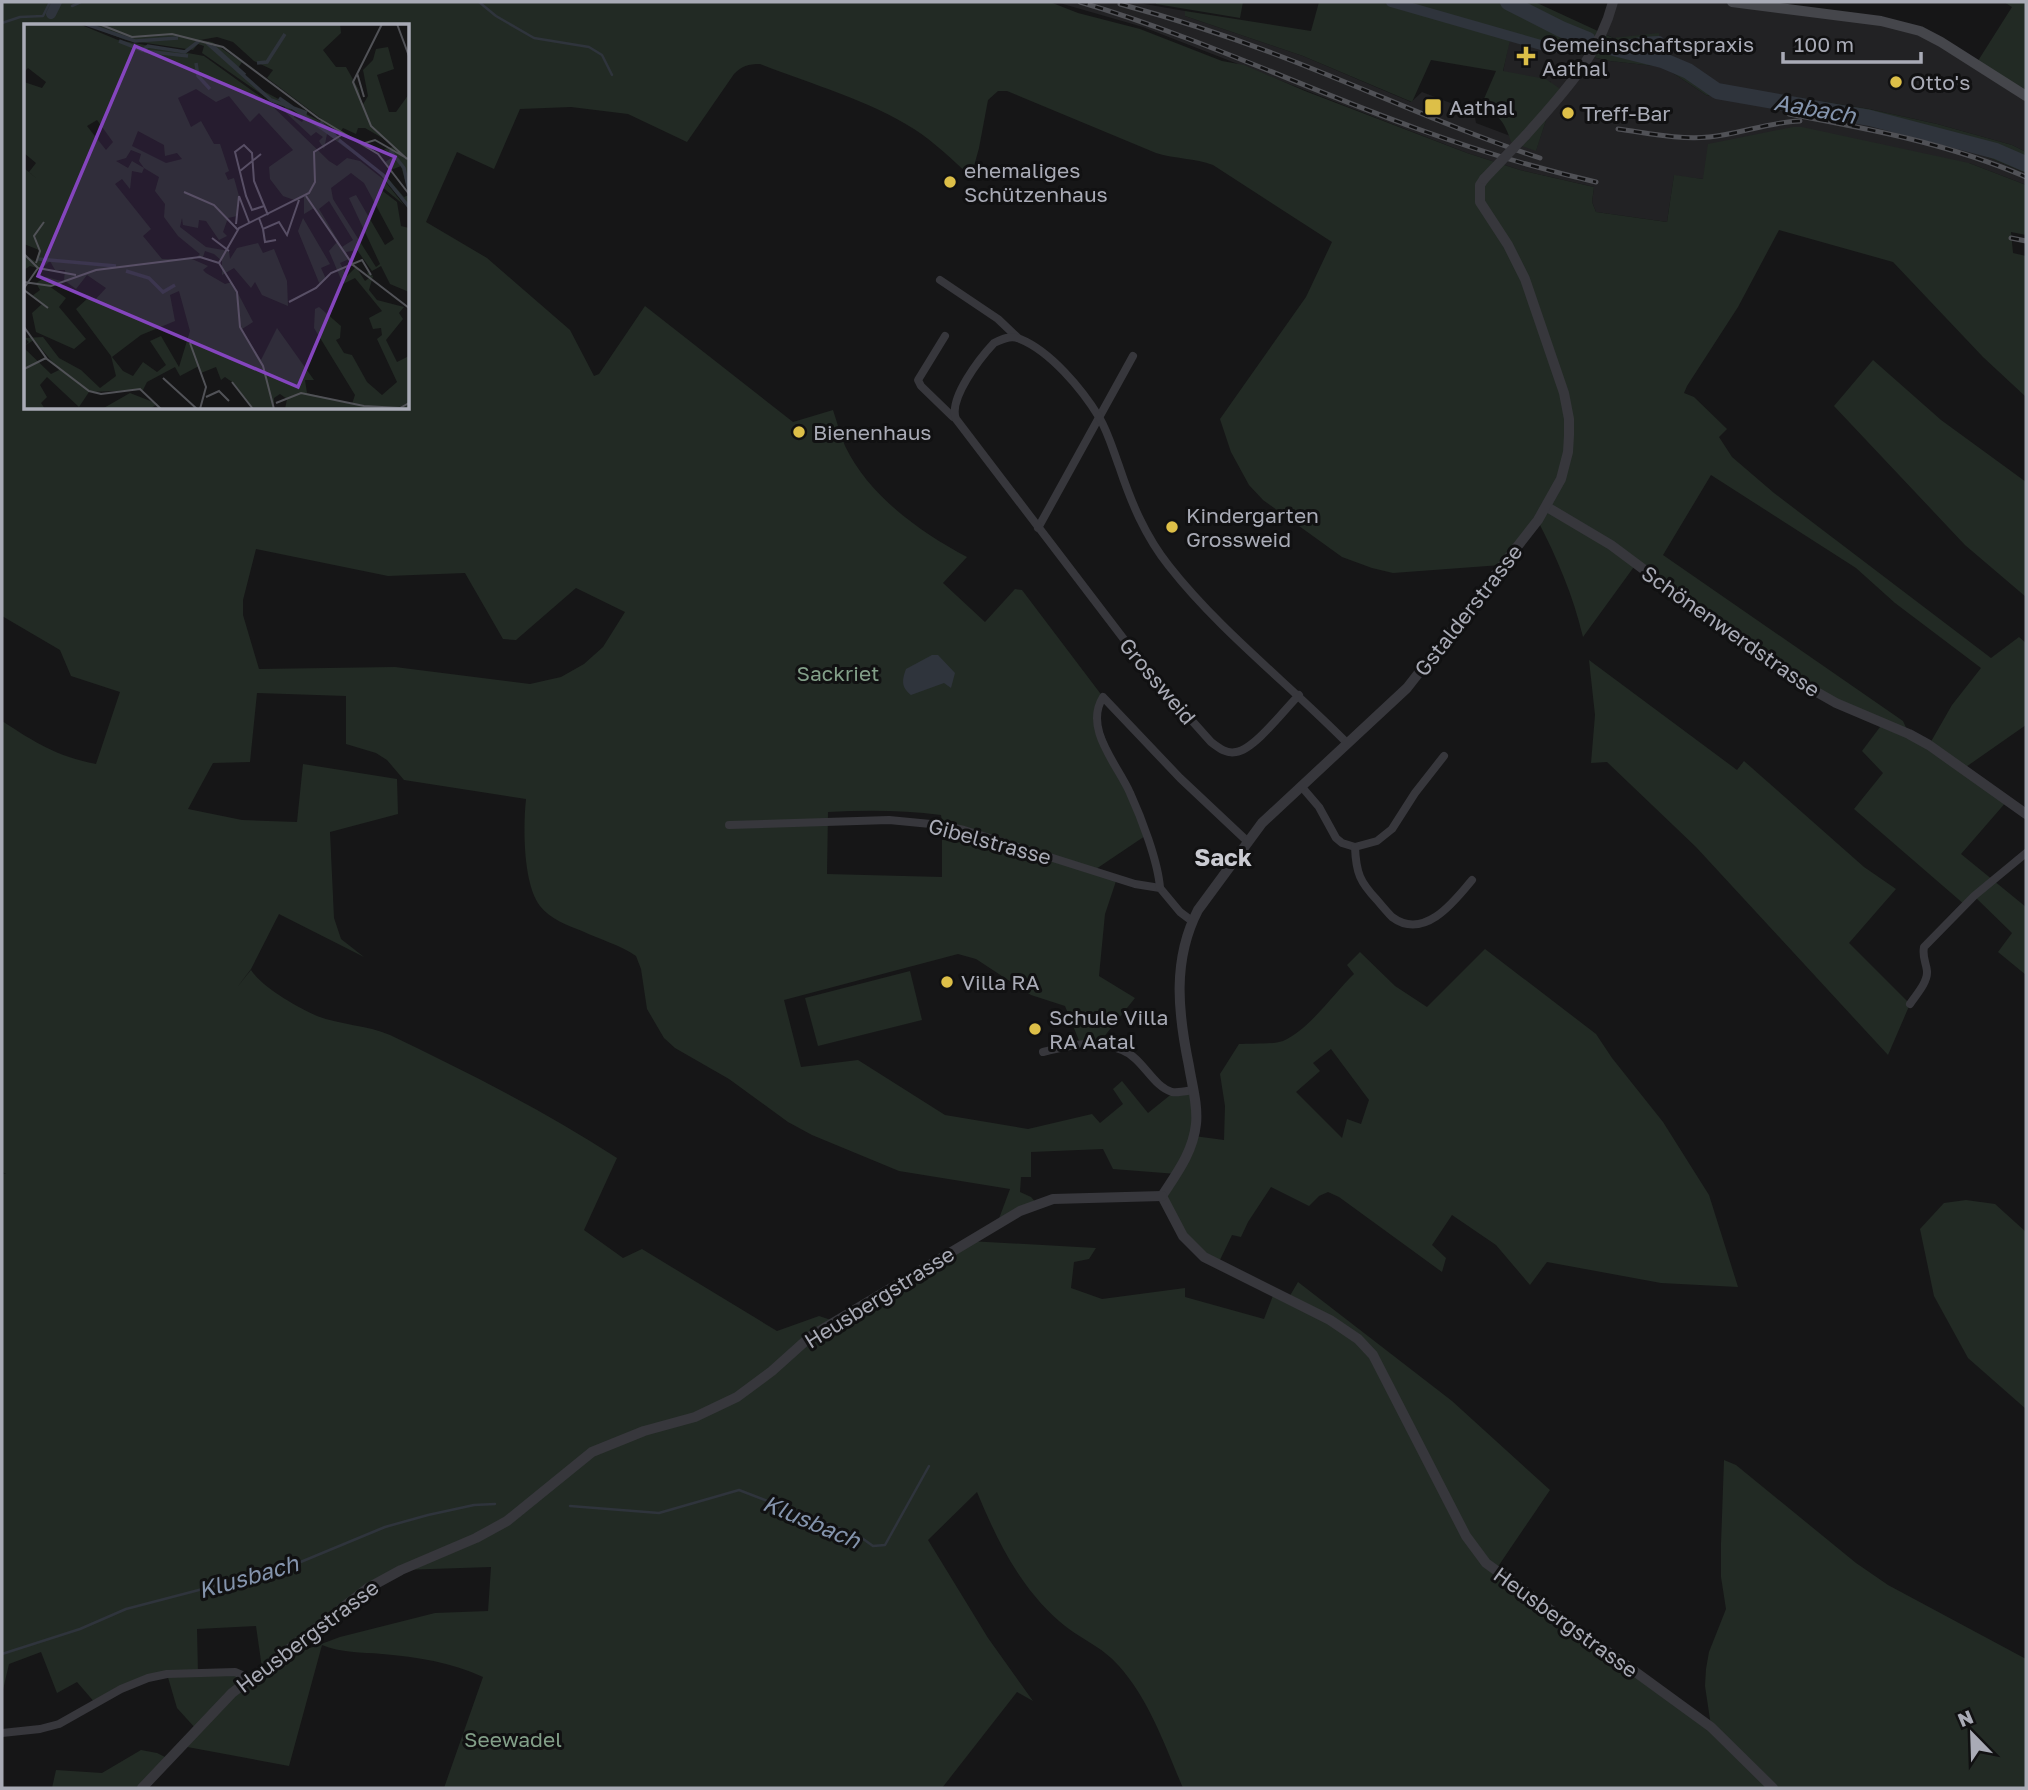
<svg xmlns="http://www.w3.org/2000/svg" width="2028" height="1790" font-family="'Golos Text',sans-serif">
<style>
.built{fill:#222224}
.green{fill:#222a24;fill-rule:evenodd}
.water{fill:#2f343c}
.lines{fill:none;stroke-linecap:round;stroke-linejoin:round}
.stream{stroke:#2f343c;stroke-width:2.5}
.canal{stroke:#2f343c;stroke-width:10}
.river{stroke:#2f343c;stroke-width:16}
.minor{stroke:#37373c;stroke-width:8}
.tertiary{stroke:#37373c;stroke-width:10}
.secondary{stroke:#45464b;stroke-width:10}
.rail-casing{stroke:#505156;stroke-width:5}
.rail{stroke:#111112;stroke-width:2.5;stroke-dasharray:8;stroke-linecap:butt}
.tertiary-bridge{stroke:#37373c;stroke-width:10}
.poi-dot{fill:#ddbf48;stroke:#111112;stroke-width:2.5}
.labels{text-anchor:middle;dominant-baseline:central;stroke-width:6;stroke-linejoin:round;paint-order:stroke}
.poi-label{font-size:21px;fill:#a9abb6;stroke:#111112;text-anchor:start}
.street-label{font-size:21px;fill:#a9abb6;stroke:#111112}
.park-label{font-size:21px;fill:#829f88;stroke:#111112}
.water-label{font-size:23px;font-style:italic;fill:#8494ad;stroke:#111112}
.quarter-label{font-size:24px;font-weight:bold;fill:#cacbd2;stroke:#111112}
.inset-river{fill:none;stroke:#2f343c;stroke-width:3.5}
.inset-road{fill:none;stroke:#515257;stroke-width:2}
.view{fill:#8445bd;fill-opacity:0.15;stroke:#8445bd;stroke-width:3.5}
.inset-edge{fill:none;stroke:#a9abb6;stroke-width:3.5}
</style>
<rect width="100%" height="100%" fill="#161617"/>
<g class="built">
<polygon points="1056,2 1133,2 1185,11 1185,16 1303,56 1411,102 1422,92 1474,112 1476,123 1513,137 1536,150 1550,108 1551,82 1503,72 1510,36 1548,47 1610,61 1664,67 1706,95 1855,121 1937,140 1973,151 2026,173 2026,185 1969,163 1703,179 1674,176 1667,222 1596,212 1592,202 1594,187 1520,170 1467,153 1143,27"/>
<polygon points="1613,2 1732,2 1905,26 2026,96 2026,152 2012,145 1937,124 1869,109 1719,85 1676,58 1626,38 1613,38 1603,33"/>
</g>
<g class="green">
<path d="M 2,2 L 1050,2 L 1078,13 L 1140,29 L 1222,61 L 1244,65 L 1305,91 L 1467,153 L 1520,170 L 1594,187 L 1592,202 L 1596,212 L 1667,222 L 1674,175 L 1703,179 L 1708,144 L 1793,127 L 1802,127 L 1969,163 L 2026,185 L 2026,235 L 2011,232 L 2013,253 L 2026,256 L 2026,397 L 1983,357 L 1893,262 L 1779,230 L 1738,307 L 1687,386 L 1684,393 L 1694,397 L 1727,429 L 1719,437 L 1732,457 L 1774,493 L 1991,658 L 2019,637 L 2026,643 L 2026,725 L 1963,769 L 2007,801 L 1961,854 L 2026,907 L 2026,975 L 1998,952 L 2012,933 L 1974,896 L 1965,905 L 1854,809 L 1883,773 L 1862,751 L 1883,723 L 1799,682 L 1636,564 L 1583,637 C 1573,595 1557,558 1538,521 L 1501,565 L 1393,573 L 1372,568 L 1342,557 L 1263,500 L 1249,485 L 1231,452 L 1220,419 L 1306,297 L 1332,242 L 1213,165 C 1195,158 1175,159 1156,153 L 1007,91 L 998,91 L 988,100 L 979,148 L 971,177 C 953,160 934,142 914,129 C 868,100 811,84 760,64 C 748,64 742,66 734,74 L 687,142 L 628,114 L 571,107 L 520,109 L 494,169 L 457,152 L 426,222 L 487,258 L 570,330 L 594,376 L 599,374 L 645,306 L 793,422 L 833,410 C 837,422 840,434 845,446 C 869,496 920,532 967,557 L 943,583 L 985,622 L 1015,589 L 1022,590 L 1103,697 L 1097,718 L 1145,836 L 1096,869 L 942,822 L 941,815 C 903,810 866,810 828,812 L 827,874 L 942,877 L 942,828 L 964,832 L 1116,881 L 1105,914 L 1099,976 L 1135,998 L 1099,1043 L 1080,1043 L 1065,1006 L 1031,995 L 976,959 L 958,954 L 784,1000 L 801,1067 L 858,1060 L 945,1115 L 1028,1129 L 1092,1114 L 1100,1123 L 1123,1104 L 1113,1089 L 1122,1081 L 1148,1113 L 1174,1092 L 1193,1090 L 1194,1136 L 1224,1140 L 1225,1106 L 1220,1074 L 1239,1044 C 1252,1043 1271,1045 1283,1041 C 1309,1030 1334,993 1354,974 L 1347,965 L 1360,952 L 1395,986 L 1427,1007 L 1485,949 L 1596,1034 L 1612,1058 L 1663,1122 L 1709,1195 L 1738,1287 L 1661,1283 L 1547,1262 L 1530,1285 L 1496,1245 L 1452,1215 L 1432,1245 L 1446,1258 L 1442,1272 L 1339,1197 L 1328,1192 L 1319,1196 L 1309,1206 L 1271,1187 L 1248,1222 L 1241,1237 L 1232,1235 L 1217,1266 L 1194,1249 L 1162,1196 L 1177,1174 L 1113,1169 L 1103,1149 L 1031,1152 L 1031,1177 L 1021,1177 L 1020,1192 L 1031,1197 L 1037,1204 L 997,1224 L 1010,1189 L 899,1171 L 812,1135 L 788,1122 L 729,1079 L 675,1048 L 664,1038 L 647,1009 L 641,969 L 636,956 C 620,945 599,939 582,931 C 567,925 550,919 540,906 C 523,884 523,827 526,799 L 404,780 L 387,760 L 376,753 L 346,744 L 346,696 L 257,693 L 250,762 L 213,763 L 188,809 L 242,820 L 297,822 L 303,764 L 397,779 L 398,814 L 330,832 L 334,918 L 341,939 L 364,957 L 279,914 L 251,969 L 238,986 L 251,970 C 263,988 297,1007 317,1016 C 340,1025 367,1025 390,1035 C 467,1072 545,1111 617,1158 L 584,1230 L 623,1258 L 642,1249 L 777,1331 L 819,1316 L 834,1321 L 969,1241 L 1096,1248 L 1089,1259 L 1074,1262 L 1071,1288 L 1102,1299 L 1185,1288 L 1185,1297 L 1264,1319 L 1274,1293 L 1288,1299 L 1298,1282 L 1452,1401 L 1550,1490 L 1495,1571 L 1711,1726 L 1705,1686 L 1706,1669 L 1709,1652 L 1726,1609 L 1721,1577 L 1721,1544 L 1724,1460 L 1736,1465 L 1856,1563 L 1888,1585 L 2026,1659 L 2026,1788 L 1183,1788 C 1165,1746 1150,1701 1119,1666 C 1102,1646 1078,1638 1059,1621 C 1019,1586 997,1540 977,1492 L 928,1540 L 988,1638 L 1033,1701 L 1017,1692 L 942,1788 L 444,1788 L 483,1677 C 450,1662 418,1657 382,1654 C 362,1652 340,1653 322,1645 L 289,1766 L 182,1746 L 197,1730 L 177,1708 L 167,1674 L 148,1678 L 96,1704 L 77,1682 L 57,1693 L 41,1652 L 9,1664 L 2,1694 L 2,1173 L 6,1174 L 2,1172 L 2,721 C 36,743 56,756 96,764 L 120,692 L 71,676 L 60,650 L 2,616 ZM 26,26 L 408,26 L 408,408 L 26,408 ZM 1711,475 L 1856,568 L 1895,603 L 1981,668 L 1952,705 L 1929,745 L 1909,734 L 1903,721 L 1663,555 ZM 256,549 L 388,576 L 465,573 L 503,639 L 516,640 L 576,588 L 625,612 L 603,647 L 584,664 L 561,677 L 530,684 L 395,667 L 259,669 L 243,615 L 243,600 ZM 1331,1049 L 1369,1100 L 1361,1124 L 1347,1119 L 1342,1138 L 1296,1092 L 1320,1071 L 1313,1063 ZM 491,1567 L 488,1611 L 435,1613 L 340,1637 L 313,1647 L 305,1649 L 294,1643 L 401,1570 ZM 256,1626 L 262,1668 L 249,1678 L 235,1672 L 198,1673 L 197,1629 Z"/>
<polygon points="1156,2 1243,2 1240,18 1156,4"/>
<path d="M 1319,2 L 1535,2 L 1613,38 L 1659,33 L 1659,52 L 1676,58 L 1720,85 L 1869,109 L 1937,124 L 2012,145 L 2026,152 L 2026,173 L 1973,151 L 1937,140 L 1855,121 L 1706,95 L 1664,67 L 1610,61 L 1548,47 L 1511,36 L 1503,71 L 1546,79 L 1563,91 L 1550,108 L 1536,151 L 1511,142 C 1506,125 1498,111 1480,108 L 1496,71 L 1431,60 L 1412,102 L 1303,56 L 1185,16 L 1185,11 L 1311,31 Z"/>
<polygon points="2004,2 2026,2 2026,96 1976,64 2012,7"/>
<polygon points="1873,360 1941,420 2026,482 2026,597 1965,545 1834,406"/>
<polygon points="1589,660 1737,770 1744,761 1864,867 1896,889 1849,943 1910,1004 1888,1055 1696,847 1607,762 1591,763 1595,715"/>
<polygon points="910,971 922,1020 818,1046 805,998"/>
<polygon points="1966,1200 1995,1204 2026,1232 2026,1409 1968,1358 1934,1296 1920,1229 1944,1203"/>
<polygon points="141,1750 157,1753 169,1759 142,1788 52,1788 56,1770 102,1773"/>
</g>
<path class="water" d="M 932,655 L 938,655 L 955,673 L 951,688 L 944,683 L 911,695 C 901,687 902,680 906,669 Z"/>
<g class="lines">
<g class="stream">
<polyline points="479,2 496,16 534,38 589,47 602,55 612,75"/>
<polyline points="72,6 81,2"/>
<polyline points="2,23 20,17 43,16 50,2 56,4"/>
<polyline points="570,1506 659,1513 739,1490 859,1536 873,1546 885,1545 929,1466"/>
<polyline points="2,1654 80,1629 126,1609 291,1566 385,1527 428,1515 474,1505 495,1504"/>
</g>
<g class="canal">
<polyline points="1391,2 1548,47 1561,48 1582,39"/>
<polyline points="51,14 57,2"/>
<polyline points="1613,48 1641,42 1659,41"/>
</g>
<g class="river">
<polyline points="1508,2 1561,29 1588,40"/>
<polyline points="1606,46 1662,60 1688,71 1717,91 1870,118 1996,151 2026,164"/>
</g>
<g class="minor">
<polyline points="940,280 998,319 1018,338"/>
<polyline points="945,336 918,380 921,386 953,417"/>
<polyline points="1038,528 1133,356"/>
<path d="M 1299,695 C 1285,709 1254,750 1236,752 C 1226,754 1219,748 1211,742 L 1152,676 L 956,419 C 948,399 980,358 994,343 C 1002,339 1011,335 1020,339 C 1050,351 1082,389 1099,417 C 1108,432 1113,450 1119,466 C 1131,502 1145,536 1169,566 C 1219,630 1290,685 1347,743"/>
<polyline points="1301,786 1319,807 1336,838 1342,843 1355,847 1377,841 1392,829 1415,793 1444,756"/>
<polyline points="729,825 889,820 941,825 964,830 1135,884 1160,888 1180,912 1192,921"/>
<path d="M 1355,847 C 1356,873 1360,882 1377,900 C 1382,906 1387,912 1392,917 C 1424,941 1454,902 1472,880"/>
<path d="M 1160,888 C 1158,861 1141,817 1130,793 C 1118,765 1083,729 1103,697 L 1180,778 L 1247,841"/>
<path d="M 1910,1004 C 1916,995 1928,982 1927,971 C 1926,962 1922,957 1924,947 L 1974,896 L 2026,853"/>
<path d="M 1043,1052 C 1071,1045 1095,1039 1122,1050 C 1143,1058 1152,1086 1172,1092 C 1178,1093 1187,1091 1193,1090"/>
<polyline points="2,1733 40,1729 59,1724 121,1689 148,1678 167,1674 235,1672 249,1678"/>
</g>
<g class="tertiary">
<path d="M 1526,135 C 1563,93 1599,56 1613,2"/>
<polyline points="1547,507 1611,545 1764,659 1799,682 1836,703 1909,734 1929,745 2026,814"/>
<path d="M 1162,1196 C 1177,1173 1193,1152 1196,1124 C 1198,1105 1192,1085 1189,1066 C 1178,1013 1172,960 1198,910 L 1262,823 L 1407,688 L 1538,520 L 1561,479 L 1568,452 L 1569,435 L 1569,419 L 1564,393 L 1525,279 L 1508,245 L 1480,202 L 1480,185 L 1484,179"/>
<polyline points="1162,1196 1183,1236 1204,1257 1330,1320 1358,1339 1373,1355 1466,1536 1486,1563 1711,1727 1773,1788"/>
<polyline points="142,1788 232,1693 368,1588 401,1570 476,1538 507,1521 592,1452 644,1431 695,1417 737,1397 772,1371 811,1336 1020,1211 1053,1199 1162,1196"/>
</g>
<polyline class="secondary" points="1732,2 1881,21 1920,31 1941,42 2026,96"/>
<defs>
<g id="rail">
<path d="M 1080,2 C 1196,36 1304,88 1418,129 C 1476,150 1535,168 1596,182"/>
<path d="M 1120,4 C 1172,18 1222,34 1272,53 C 1362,87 1449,128 1540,158"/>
<path d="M 1789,114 C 1870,129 1950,144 2026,177"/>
<path d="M 1618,129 C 1648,133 1679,140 1709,137 C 1740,134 1769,122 1800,121"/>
<polyline points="2011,238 2026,241"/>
</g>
</defs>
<use href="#rail" class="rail-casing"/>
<use href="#rail" class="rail"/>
<polyline class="tertiary-bridge" points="1484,179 1526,135"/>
</g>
<g class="poi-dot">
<path d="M1522.5 45.5h7v7h7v7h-7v7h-7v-7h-7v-7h7z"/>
<circle cx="1896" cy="82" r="7"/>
<rect x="1424" y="98" width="18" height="18" rx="3.5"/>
<circle cx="1568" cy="113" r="7"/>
<circle cx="950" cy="182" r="7"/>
<circle cx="799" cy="432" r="7"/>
<circle cx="1172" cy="527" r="7"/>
<circle cx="947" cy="982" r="7"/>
<circle cx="1035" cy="1029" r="7"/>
</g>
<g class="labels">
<g class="poi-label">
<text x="1542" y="44">Gemeinschaftspraxis<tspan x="1542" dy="24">Aathal</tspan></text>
<text x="1910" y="82">Otto's</text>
<text x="1449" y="107">Aathal</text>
<text x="1582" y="113">Treff-Bar</text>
<text x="964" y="170">ehemaliges<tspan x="964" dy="24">Schützenhaus</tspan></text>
<text x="813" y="432">Bienenhaus</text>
<text x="1186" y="515">Kindergarten<tspan x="1186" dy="24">Grossweid</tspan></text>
<text x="961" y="982">Villa RA</text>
<text x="1049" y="1017">Schule Villa<tspan x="1049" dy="24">RA Aatal</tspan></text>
</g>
<g class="street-label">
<text transform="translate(1468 610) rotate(-52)">Gstalderstrasse</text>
<text transform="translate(1731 631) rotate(35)">Schönenwerdstrasse</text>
<text transform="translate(1158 681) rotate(50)">Grossweid</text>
<text transform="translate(990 841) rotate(15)">Gibelstrasse</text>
<text transform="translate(879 1297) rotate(-32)">Heusbergstrasse</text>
<text transform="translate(1566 1622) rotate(36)">Heusbergstrasse</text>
<text transform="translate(307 1636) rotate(-37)">Heusbergstrasse</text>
</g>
<g class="park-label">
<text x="838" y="673">Sackriet</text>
<text x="513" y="1739">Seewadel</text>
</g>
<g class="water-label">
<text transform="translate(1815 108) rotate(10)">Aabach</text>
<text transform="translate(812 1521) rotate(23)">Klusbach</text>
<text transform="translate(248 1576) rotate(-16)">Klusbach</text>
</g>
<g class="quarter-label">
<text x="1223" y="856">Sack</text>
</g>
</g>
<g transform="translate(24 24)">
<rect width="385" height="385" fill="#161617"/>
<path d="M 0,0 L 55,0 L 94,16 L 180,32 L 244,78 L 305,137 L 313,142 L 323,134 L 336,137 L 359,155 L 380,181 L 357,162 L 356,165 L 373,178 L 377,202 L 385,204 L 385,268 L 366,260 L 357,242 L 348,247 L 333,226 L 322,228 L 325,235 L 316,239 L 323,252 L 332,243 L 341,257 L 345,254 L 343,248 L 349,252 L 345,266 L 353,276 L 380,283 L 375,289 L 379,295 L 362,316 L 373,338 L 385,332 L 385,385 L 261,385 L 263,375 L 256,370 L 250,374 L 250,385 L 229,385 L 208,358 L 201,353 L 197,356 L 192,343 L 177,349 L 175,342 L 156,352 L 151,343 L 123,358 L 119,366 L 65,368 L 55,383 L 23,353 L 16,361 L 23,373 L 17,379 L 21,385 L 0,385 L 0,324 L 27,350 L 35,346 L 10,316 L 0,322 L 5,318 L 0,314 L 19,313 L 35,334 L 57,346 L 76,364 L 92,352 L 87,332 L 52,285 L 64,274 L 70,277 L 82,264 L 63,251 L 52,265 L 40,256 L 41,246 L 31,246 L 26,237 L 17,245 L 6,242 L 0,246 L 0,230 L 12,238 L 15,226 L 0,220 L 0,144 L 13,155 L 5,148 L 12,139 L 0,129 L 0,58 L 18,64 L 22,58 L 4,44 L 0,48 ZM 172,65 L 192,78 L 205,72 L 226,98 L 235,89 L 269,126 L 245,143 L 246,155 L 259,172 L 273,177 L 280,173 L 280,190 L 290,184 L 313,218 L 305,227 L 319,260 L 331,254 L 358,287 L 345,294 L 349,305 L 357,304 L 358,311 L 353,315 L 373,358 L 358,371 L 343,358 L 328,331 L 320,329 L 312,316 L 316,314 L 317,302 L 295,283 L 291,285 L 290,304 L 331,371 L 328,380 L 283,369 L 281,356 L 290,356 L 253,304 L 237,336 L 218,305 L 229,298 L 208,258 L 201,260 L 182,249 L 179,246 L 184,242 L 168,235 L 138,235 L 119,212 L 127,205 L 91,160 L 98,155 L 106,165 L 108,147 L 118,149 L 120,144 L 135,153 L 131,167 L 141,180 L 140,193 L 154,212 L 176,230 L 172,234 L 179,233 L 181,227 L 190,230 L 198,237 L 198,251 L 210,244 L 227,264 L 231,258 L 238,271 L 264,282 L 263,257 L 250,225 L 239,229 L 234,219 L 213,224 L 206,235 L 205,227 L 182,223 L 156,203 L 158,194 L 159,201 L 174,204 L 175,196 L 182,197 L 195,216 L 203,212 L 199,208 L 204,194 L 213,192 L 215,172 L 210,154 L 204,156 L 201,149 L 205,147 L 196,120 L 190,120 L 177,97 L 167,103 L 154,74 ZM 73,96 L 89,118 L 82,126 L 63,102 ZM 114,107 L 140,121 L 141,132 L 153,129 L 158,135 L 142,139 L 108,122 ZM 107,126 L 117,130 L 115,137 L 120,144 L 108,137 L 104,144 L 92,137 L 102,134 ZM 327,149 L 340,159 L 370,215 L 361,221 L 332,171 L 325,174 L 356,240 L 352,243 L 309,175 L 307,164 ZM 305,177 L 329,216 L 318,223 L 295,185 ZM 155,267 L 166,307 L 155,343 L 137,312 L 126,317 L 142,341 L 133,348 L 119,338 L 109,352 L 99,347 L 88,333 L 117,311 L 151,297 L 146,271 ZM 60,0 L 316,0 L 317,9 L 299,26 L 312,43 L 322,43 L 335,66 L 338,82 L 344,72 L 339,46 L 349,36 L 352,25 L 364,23 L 370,45 L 353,51 L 365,88 L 372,88 L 385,70 L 385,170 L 377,142 L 367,146 L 361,138 L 369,133 L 360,125 L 369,123 L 360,115 L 341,104 L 334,104 L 332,110 L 319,104 L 317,107 L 303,99 L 243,54 L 249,46 L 230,37 L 209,18 L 193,13 L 176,16 L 188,18 L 218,38 L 213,46 L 230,62 L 305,102 L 327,127 L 361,151 L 380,173 L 385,171 L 385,185 L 352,146 L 303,110 L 300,125 L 295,117 L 299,113 L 292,108 L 287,112 L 259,86 L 262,82 L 272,89 L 270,93 L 278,98 L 281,93 L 265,82 L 250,79 L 178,29 L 180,22 L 174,20 L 169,26 L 102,16 ZM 279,194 L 306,240 L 297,244 L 302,255 L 296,261 L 274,207 ZM 22,253 L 37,257 L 25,262 L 42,274 L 35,283 L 62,315 L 50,325 L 12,308 L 8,289 L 18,280 L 8,272 L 16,266 L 12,259 ZM 106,369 L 134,380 L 125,385 L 78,385 Z" fill="#222a24" fill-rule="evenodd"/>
<path class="inset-river" d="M 62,0 L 111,17 L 154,14M 95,17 L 118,26M 183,19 L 247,76 L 283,89M 189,22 L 221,51M 117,27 L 124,22 L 161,28 L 175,17M 120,27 L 164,32M 172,39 L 174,52 L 186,65M 233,39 L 243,38 L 261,10M 255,74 L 312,114M 296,98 L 313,114M 315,116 L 359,151 L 385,183M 366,126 L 380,144 L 385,167M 14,235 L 92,242M 102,247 L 125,254 L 139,268 L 151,261"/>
<path class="inset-road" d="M 75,0 L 108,13 L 148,10 L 199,23 L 294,94 L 354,130 L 385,170M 358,0 L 329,58 L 347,102 L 383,135M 373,0 L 385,32M 333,49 L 340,73M 338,120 L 351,116 L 384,135M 216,147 L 237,130M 160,168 L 190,181 L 214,206M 215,172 L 225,198M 282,172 L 329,241 L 385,284M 240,182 L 228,186 L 222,172 L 211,128 L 220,121 L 228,129 L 230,157 L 244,191M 235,194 L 239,205 L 255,198 L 263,211 L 275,176M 212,200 L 215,172M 239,205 L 241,218 L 252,216M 188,214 L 205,227M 0,230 L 14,244 L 52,251M 12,239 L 16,227 L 10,212 L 20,198M 195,239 L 215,204 L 285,169 L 291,158 L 290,128 L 319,110M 195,239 L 213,268 L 216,303 L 239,342 L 250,385M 0,258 L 27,262 L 72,246 L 176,233 L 195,239M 0,264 L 14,244M 0,266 L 24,284M 265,278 L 292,264 L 307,249 L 338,236 L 347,251M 0,303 L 23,335 L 65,367 L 77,370 L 116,365 L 137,385M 166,319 L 182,363 L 176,385M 0,345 L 22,334M 139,354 L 173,385M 208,358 L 229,385M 182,373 L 195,367 L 205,377M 252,379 L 277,369 L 340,382 L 376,384 L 385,379"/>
<path class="view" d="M 111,22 L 371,133 L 274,363 L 14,252 Z"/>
<rect width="385" height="385" class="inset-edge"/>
</g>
<rect width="2028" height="1790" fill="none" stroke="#a9abb6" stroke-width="7"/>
<g transform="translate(1972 1734) rotate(337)" stroke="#111112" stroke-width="5" paint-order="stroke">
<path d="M0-5L12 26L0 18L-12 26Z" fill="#a9abb6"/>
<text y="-10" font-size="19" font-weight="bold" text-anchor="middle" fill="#a9abb6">N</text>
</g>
<path d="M1783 52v10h138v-10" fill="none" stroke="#a9abb6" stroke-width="3.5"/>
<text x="1794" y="52" font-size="21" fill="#a9abb6" stroke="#111112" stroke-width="5" paint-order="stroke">100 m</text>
</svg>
